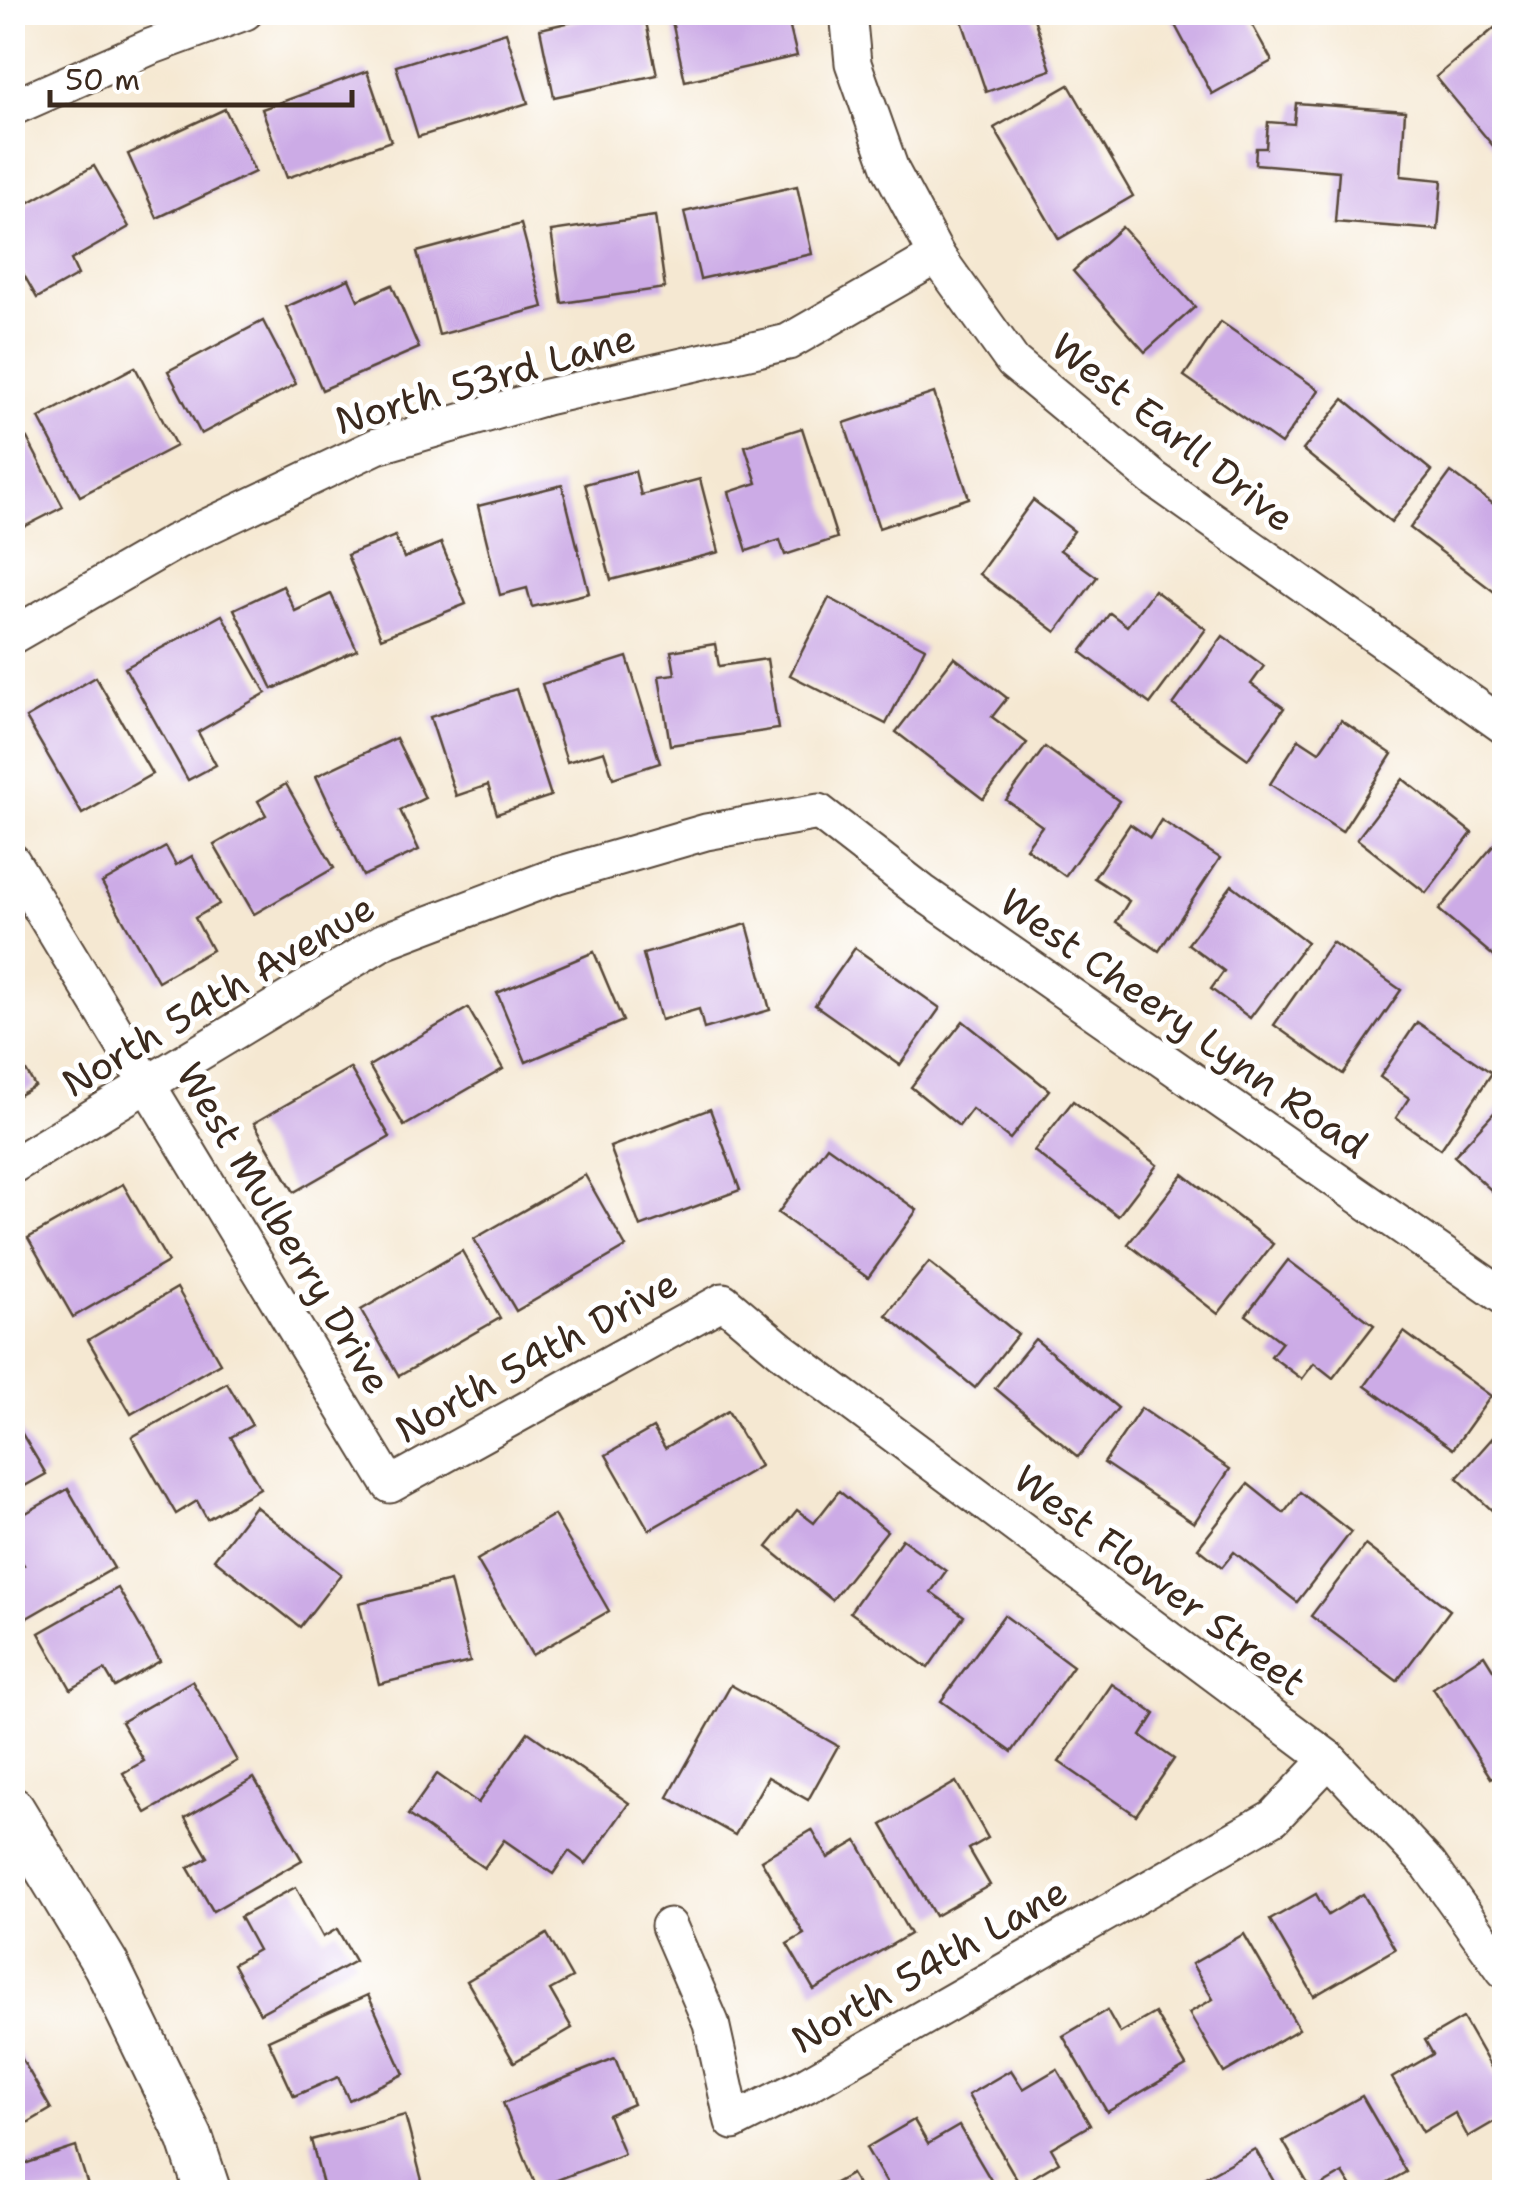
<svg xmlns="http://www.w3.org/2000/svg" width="1517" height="2205" font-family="'Shantell Sans',sans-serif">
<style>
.building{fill:#ccabe6}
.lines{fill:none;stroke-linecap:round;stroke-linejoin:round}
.minor-casing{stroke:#574639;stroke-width:39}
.tertiary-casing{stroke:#574639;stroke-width:49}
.minor{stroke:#fff;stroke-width:35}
.tertiary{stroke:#fff;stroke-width:45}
.labels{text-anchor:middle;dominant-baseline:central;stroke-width:10;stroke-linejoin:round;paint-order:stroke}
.street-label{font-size:38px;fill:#3b2a1e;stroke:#fff}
</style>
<rect width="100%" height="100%" fill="#fff"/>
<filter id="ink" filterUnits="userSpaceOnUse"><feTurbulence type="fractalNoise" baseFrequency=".01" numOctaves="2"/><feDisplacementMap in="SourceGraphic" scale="20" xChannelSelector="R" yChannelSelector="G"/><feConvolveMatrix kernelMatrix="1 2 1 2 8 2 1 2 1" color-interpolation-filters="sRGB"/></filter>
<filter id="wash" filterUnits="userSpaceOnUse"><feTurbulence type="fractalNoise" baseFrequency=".0048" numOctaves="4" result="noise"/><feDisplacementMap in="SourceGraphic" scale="40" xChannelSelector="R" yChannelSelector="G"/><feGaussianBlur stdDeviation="2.25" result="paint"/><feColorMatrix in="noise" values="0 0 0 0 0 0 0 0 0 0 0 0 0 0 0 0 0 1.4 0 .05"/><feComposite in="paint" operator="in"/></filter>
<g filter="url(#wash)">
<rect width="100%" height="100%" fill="#f5e8d2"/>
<g id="blocks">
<g class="building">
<polygon points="616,12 644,12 657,75 554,97 540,29"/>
<polygon points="670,12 786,12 797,56 685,81"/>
<polygon points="959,12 1032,12 1051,70 986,92"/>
<polygon points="1168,12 1245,12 1272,61 1212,94"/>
<polygon points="1504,20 1504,138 1494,147 1436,77"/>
<polygon points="506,32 528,103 418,137 396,66"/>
<polygon points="367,71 391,141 287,178 262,109"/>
<polygon points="1069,85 1133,196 1059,239 994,128"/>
<polygon points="1296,103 1405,111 1401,176 1442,180 1438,230 1335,222 1339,171 1255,164 1256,148 1266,148 1268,122 1294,124"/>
<polygon points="225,109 255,172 157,218 128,154"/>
<polygon points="94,166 129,227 71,260 78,275 37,298 12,254 12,212"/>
<polygon points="797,186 812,254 700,279 684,212"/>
<polygon points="655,216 665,288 562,303 551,231"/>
<polygon points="521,224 543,307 439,335 417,252"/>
<polygon points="1122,227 1195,307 1145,352 1073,271"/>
<polygon points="349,279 358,300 392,285 419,348 322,390 286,307"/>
<polygon points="263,321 296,384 201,434 168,371"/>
<polygon points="1221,322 1319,390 1281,444 1184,376"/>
<polygon points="135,367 176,446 80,496 39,418"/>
<polygon points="934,393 969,498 879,528 844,423"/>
<polygon points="1344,399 1432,471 1391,522 1303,450"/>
<polygon points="802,428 837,538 785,555 780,540 747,551 729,492 757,483 745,446"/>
<polygon points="27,438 63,507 12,533 12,445"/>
<polygon points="635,471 641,495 700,479 719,552 611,580 585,484"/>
<polygon points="1451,472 1504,512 1504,583 1497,594 1410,528"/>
<polygon points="562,485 589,593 532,607 527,588 500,595 478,506"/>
<polygon points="1033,500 1074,531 1060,550 1097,577 1056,632 979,574"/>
<polygon points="395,536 404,558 441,543 466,604 381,638 347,555"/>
<polygon points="283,586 295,611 331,594 357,650 273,689 234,609"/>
<polygon points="1154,590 1206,629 1150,704 1081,652 1110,613 1127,626"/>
<polygon points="829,598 925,648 886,724 790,675"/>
<polygon points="222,615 266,693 198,732 216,765 188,780 125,668"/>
<polygon points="1223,636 1264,666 1251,684 1284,708 1248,759 1173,705"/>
<polygon points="715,644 719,666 767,659 778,729 670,745 659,676 675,674 671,651"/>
<polygon points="627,657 660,763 613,778 604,751 567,762 542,684"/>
<polygon points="954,657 1007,698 992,717 1027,743 983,799 896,732"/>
<polygon points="96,677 152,774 82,814 26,718"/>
<polygon points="516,689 551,796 497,814 488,785 456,796 430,717"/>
<polygon points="1341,720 1392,754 1342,832 1270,784 1299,739 1319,752"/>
<polygon points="396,738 425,798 400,810 419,850 363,876 316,776"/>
<polygon points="1045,747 1119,801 1065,876 1026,848 1042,826 1006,800"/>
<polygon points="1403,779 1472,833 1426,893 1357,839"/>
<polygon points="286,784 334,868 254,914 214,845 266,815 258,801"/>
<polygon points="1161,820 1220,858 1159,951 1116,922 1129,901 1094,878 1130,824 1150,838"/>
<polygon points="1504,833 1504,965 1439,910"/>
<polygon points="166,847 176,865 192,856 219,904 195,918 212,950 158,981 102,883"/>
<polygon points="1232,885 1307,942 1250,1018 1211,989 1224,971 1188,944"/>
<polygon points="747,924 770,1010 704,1029 699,1009 661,1020 643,954"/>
<polygon points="1332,942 1401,990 1343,1074 1274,1025"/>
<polygon points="855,948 940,1008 900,1065 815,1005"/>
<polygon points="594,952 623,1021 526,1062 497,993"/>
<polygon points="468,1008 503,1069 404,1126 369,1066"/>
<polygon points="963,1021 1049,1090 1010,1139 972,1109 959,1126 911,1087"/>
<polygon points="1417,1022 1492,1073 1441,1149 1396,1118 1409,1098 1380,1077"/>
<polygon points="12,1047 35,1086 12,1099"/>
<polygon points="350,1068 390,1137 294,1192 254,1123"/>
<polygon points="1073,1101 1157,1165 1118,1216 1034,1151"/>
<polygon points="1504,1102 1504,1202 1454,1156"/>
<polygon points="710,1109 740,1190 640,1227 610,1147"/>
<polygon points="827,1146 917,1210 868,1278 778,1213"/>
<polygon points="1183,1174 1273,1244 1218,1314 1128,1244"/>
<polygon points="585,1175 626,1247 516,1311 474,1239"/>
<polygon points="123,1184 168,1262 73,1317 28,1238"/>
<polygon points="462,1251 500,1318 399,1376 361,1310"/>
<polygon points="1288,1260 1374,1325 1333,1378 1314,1363 1302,1379 1271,1356 1282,1342 1246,1315"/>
<polygon points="929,1262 1018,1334 975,1388 886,1315"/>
<polygon points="177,1288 220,1363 131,1414 88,1340"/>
<polygon points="1404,1332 1491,1396 1453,1449 1365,1386"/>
<polygon points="1035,1339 1118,1408 1078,1457 995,1388"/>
<polygon points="227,1383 252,1425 231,1437 260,1488 207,1519 197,1501 176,1514 132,1437"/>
<polygon points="1141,1408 1230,1469 1194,1523 1104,1463"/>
<polygon points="728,1411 760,1466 649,1530 606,1455 653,1428 665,1448"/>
<polygon points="12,1417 46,1474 12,1493"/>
<polygon points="1504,1425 1504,1506 1497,1515 1457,1478"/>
<polygon points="1248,1484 1284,1513 1300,1492 1351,1532 1297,1602 1234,1552 1222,1567 1198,1548"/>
<polygon points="68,1489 114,1568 25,1619 12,1597 12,1572 24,1565 12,1546 12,1521"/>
<polygon points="839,1491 887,1531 832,1600 767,1547 797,1510 814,1523"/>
<polygon points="255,1506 341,1574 300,1627 214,1559"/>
<polygon points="554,1515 609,1611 532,1655 477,1560"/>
<polygon points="902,1539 946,1571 931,1592 964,1616 928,1668 850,1612"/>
<polygon points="1365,1545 1450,1610 1397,1681 1311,1616"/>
<polygon points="450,1581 470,1662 379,1684 359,1603"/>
<polygon points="118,1588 160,1661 115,1687 105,1670 71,1689 39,1633"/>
<polygon points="1004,1615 1073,1666 1012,1752 941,1701"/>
<polygon points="1484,1655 1504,1687 1504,1770 1491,1778 1433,1688"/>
<polygon points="192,1681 237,1761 146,1813 123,1773 144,1761 121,1722"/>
<polygon points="1112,1684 1155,1714 1141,1736 1174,1759 1136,1815 1059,1762"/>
<polygon points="731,1685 838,1746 808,1800 768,1777 735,1835 668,1797"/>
<polygon points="528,1732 629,1803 586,1864 569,1851 553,1874 504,1840 484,1868 408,1815 437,1774 478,1803"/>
<polygon points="254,1778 302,1860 213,1911 188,1868 208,1857 185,1818"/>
<polygon points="956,1782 988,1838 969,1849 990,1885 935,1916 882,1825"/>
<polygon points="812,1830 828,1858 857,1841 910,1934 814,1990 787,1944 804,1934 761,1860"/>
<polygon points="296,1887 323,1937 337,1929 355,1961 260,2013 233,1964 258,1950 240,1917"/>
<polygon points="1316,1894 1328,1915 1363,1894 1395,1949 1314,1996 1270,1920"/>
<polygon points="547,1934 572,1978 550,1990 572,2028 514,2062 467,1981"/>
<polygon points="1244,1934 1299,2029 1224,2073 1189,2013 1213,1999 1192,1964"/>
<polygon points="368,1995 404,2074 349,2100 338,2077 294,2096 268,2040"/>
<polygon points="1107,2010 1120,2033 1155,2013 1186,2066 1107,2112 1063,2036"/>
<polygon points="1463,2018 1504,2090 1504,2116 1468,2137 1455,2113 1423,2132 1392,2078 1433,2054 1425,2040"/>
<polygon points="12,2042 51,2109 12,2132"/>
<polygon points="615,2058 633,2104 608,2115 624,2154 537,2188 503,2103"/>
<polygon points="1057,2069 1090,2125 1051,2148 1059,2162 1020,2185 968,2095 1011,2070 1023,2089"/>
<polygon points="1362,2096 1406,2172 1370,2192 1355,2192 1343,2173 1312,2191 1283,2141"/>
<polygon points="405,2115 425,2192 325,2192 311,2140"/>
<polygon points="914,2120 928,2144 959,2126 998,2192 892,2192 866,2148"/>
<polygon points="76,2147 90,2192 12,2192 12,2168"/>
<polygon points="1255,2149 1280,2192 1179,2192"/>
<polygon points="851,2174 862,2192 819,2192"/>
</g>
</g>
</g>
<g filter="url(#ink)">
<use href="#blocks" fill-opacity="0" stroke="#574639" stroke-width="2.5"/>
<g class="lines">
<defs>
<g id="minor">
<polyline points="848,12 853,63 891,170 937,256 1013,362 1154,479 1504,726"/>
<polyline points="12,108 150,47 245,12"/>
<polyline points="12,636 175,542 377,446 546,397 788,342 937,256"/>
<polyline points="12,861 390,1485 723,1301 781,1350 1329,1759 1429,1865 1504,1970"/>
<polyline points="12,1166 384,941 558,875 706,832 819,812 922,892 1504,1297"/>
<polyline points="669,1926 711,2023 733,2122 806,2085 1274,1817 1329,1759"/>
</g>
<polyline id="tertiary" points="12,1810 106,1965 190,2138 208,2192"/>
</defs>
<use href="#minor" class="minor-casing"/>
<use href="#tertiary" class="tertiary-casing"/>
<use href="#minor" class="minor"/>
<use href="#tertiary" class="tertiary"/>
</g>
</g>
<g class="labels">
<g class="street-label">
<text transform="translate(485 379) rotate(-16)">North 53rd Lane</text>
<text transform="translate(1173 432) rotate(38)">West Earll Drive</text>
<text transform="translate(218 995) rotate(-31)">North 54th Avenue</text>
<text transform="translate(1184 1023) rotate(35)">West Cheery Lynn Road</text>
<text transform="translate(284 1228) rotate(59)">West Mulberry Drive</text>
<text transform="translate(536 1356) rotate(-29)">North 54th Drive</text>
<text transform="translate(1160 1580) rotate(37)">West Flower Street</text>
<text transform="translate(929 1965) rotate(-30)">North 54th Lane</text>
</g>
</g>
<rect width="1517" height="2205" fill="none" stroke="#fff" stroke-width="50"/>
<path d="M50 90v15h302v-15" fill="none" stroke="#3b2a1e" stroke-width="5"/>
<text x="65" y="90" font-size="30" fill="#3b2a1e" stroke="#ffffff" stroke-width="8" paint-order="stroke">50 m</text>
</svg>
